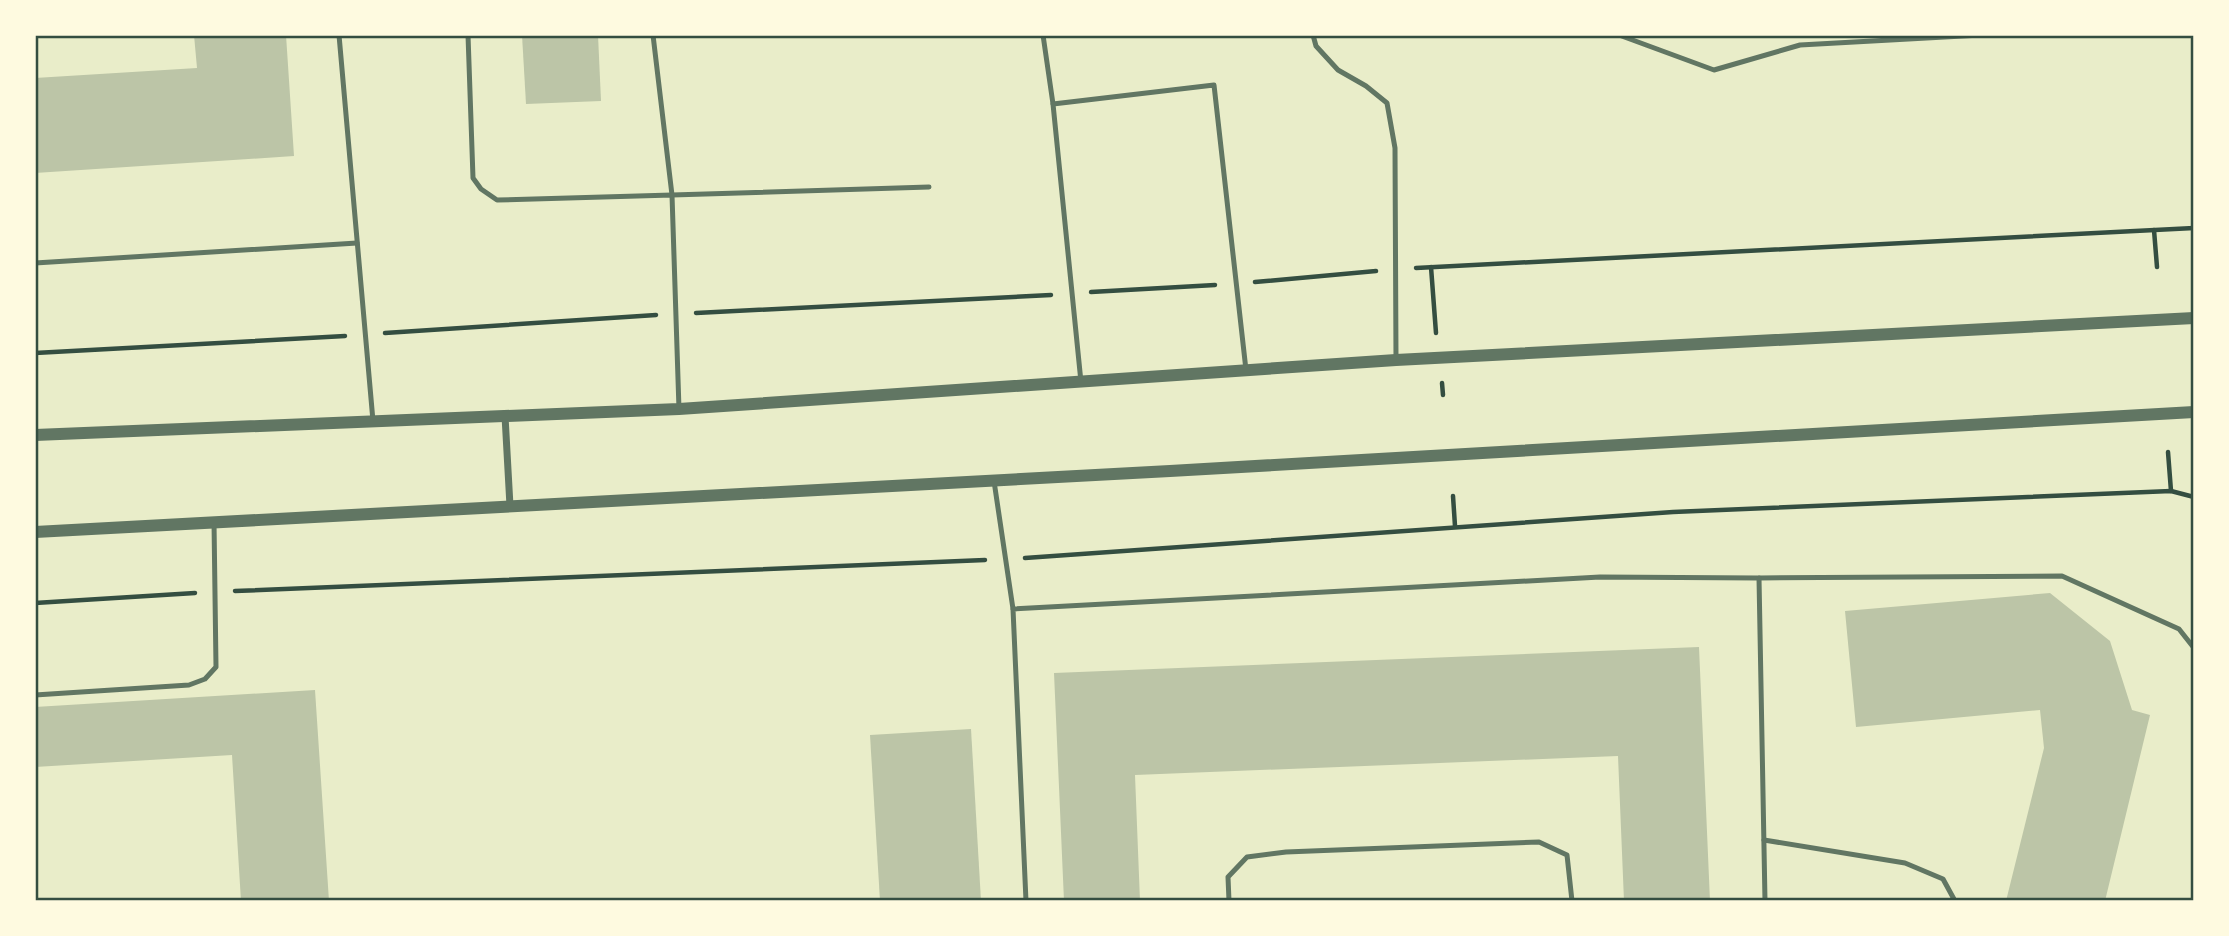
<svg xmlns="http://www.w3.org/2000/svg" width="2229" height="936" font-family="'Work Sans',sans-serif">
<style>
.building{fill:#bcc5a7}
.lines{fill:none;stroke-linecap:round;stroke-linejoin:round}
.path{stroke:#344e41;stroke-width:4.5}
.service{stroke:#617663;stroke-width:5}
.minor{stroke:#617663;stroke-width:7}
.tertiary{stroke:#617663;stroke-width:12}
.neatline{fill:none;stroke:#344e41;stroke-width:2.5}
</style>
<rect width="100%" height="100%" fill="#e9edc9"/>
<g class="building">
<polygon points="194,35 286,35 294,156 35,173 35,78 197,68"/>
<polygon points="522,35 598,35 601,101 526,104"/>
<polygon points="2050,593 2110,641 2132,710 2150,715 2105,901 2006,901 2044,748 2040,710 1856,727 1845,611"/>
<polygon points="1699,647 1710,901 1624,901 1618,756 1135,775 1140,901 1064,901 1054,673"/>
<polygon points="315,690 329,901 241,901 232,755 35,767 35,707"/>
<polygon points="971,729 981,901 880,901 870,735"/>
</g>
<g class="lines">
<g class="path">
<polyline points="2154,230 2157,267"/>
<polyline points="1431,267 1436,333"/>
<polyline points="1416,268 2194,228"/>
<polyline points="1255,282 1376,271"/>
<polyline points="1091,292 1215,285"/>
<polyline points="696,313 1051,295"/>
<polyline points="385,333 656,315"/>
<polyline points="35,353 345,336"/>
<polyline points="1442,383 1443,395"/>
<polyline points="2168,452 2171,491"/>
<polyline points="1453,496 1455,526"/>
<polyline points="1025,558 1673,512 2171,491 2194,497"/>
<polyline points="235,591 985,560"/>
<polyline points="35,603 195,593"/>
</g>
<g class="service">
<polyline points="339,35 373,421"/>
<polyline points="468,35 473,178 481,189 497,200 672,195 679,409"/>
<polyline points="653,35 672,195 929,187"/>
<polyline points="1043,35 1053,104"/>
<polyline points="1313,35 1316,46 1338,70 1366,86 1387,103 1395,148 1396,360"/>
<polyline points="1619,35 1714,70 1800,45 1981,35"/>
<polyline points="35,263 357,243"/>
<polyline points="1081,382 1053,104 1214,85 1246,370"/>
<polyline points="994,481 1013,609"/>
<polyline points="1759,578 2062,576 2179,629 2194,648"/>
<polyline points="35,695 189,685 205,679 216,667 214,522"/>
<polyline points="1764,840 1905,863 1943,879 1955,901"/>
<polyline points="1026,901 1013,609 1600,577 1759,578 1765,901"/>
<polyline points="1229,901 1228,877 1247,857 1286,852 1539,842 1567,855 1572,901"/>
</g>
<polyline class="minor" points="505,416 510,506"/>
<g class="tertiary">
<polyline points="35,435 679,409 1396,360 2194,318"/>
<polyline points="35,532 1170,471 2194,412"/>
</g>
</g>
<rect width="2229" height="936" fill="none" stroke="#fefae0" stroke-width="74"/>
<rect x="37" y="37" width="2155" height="862" class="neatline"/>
</svg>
